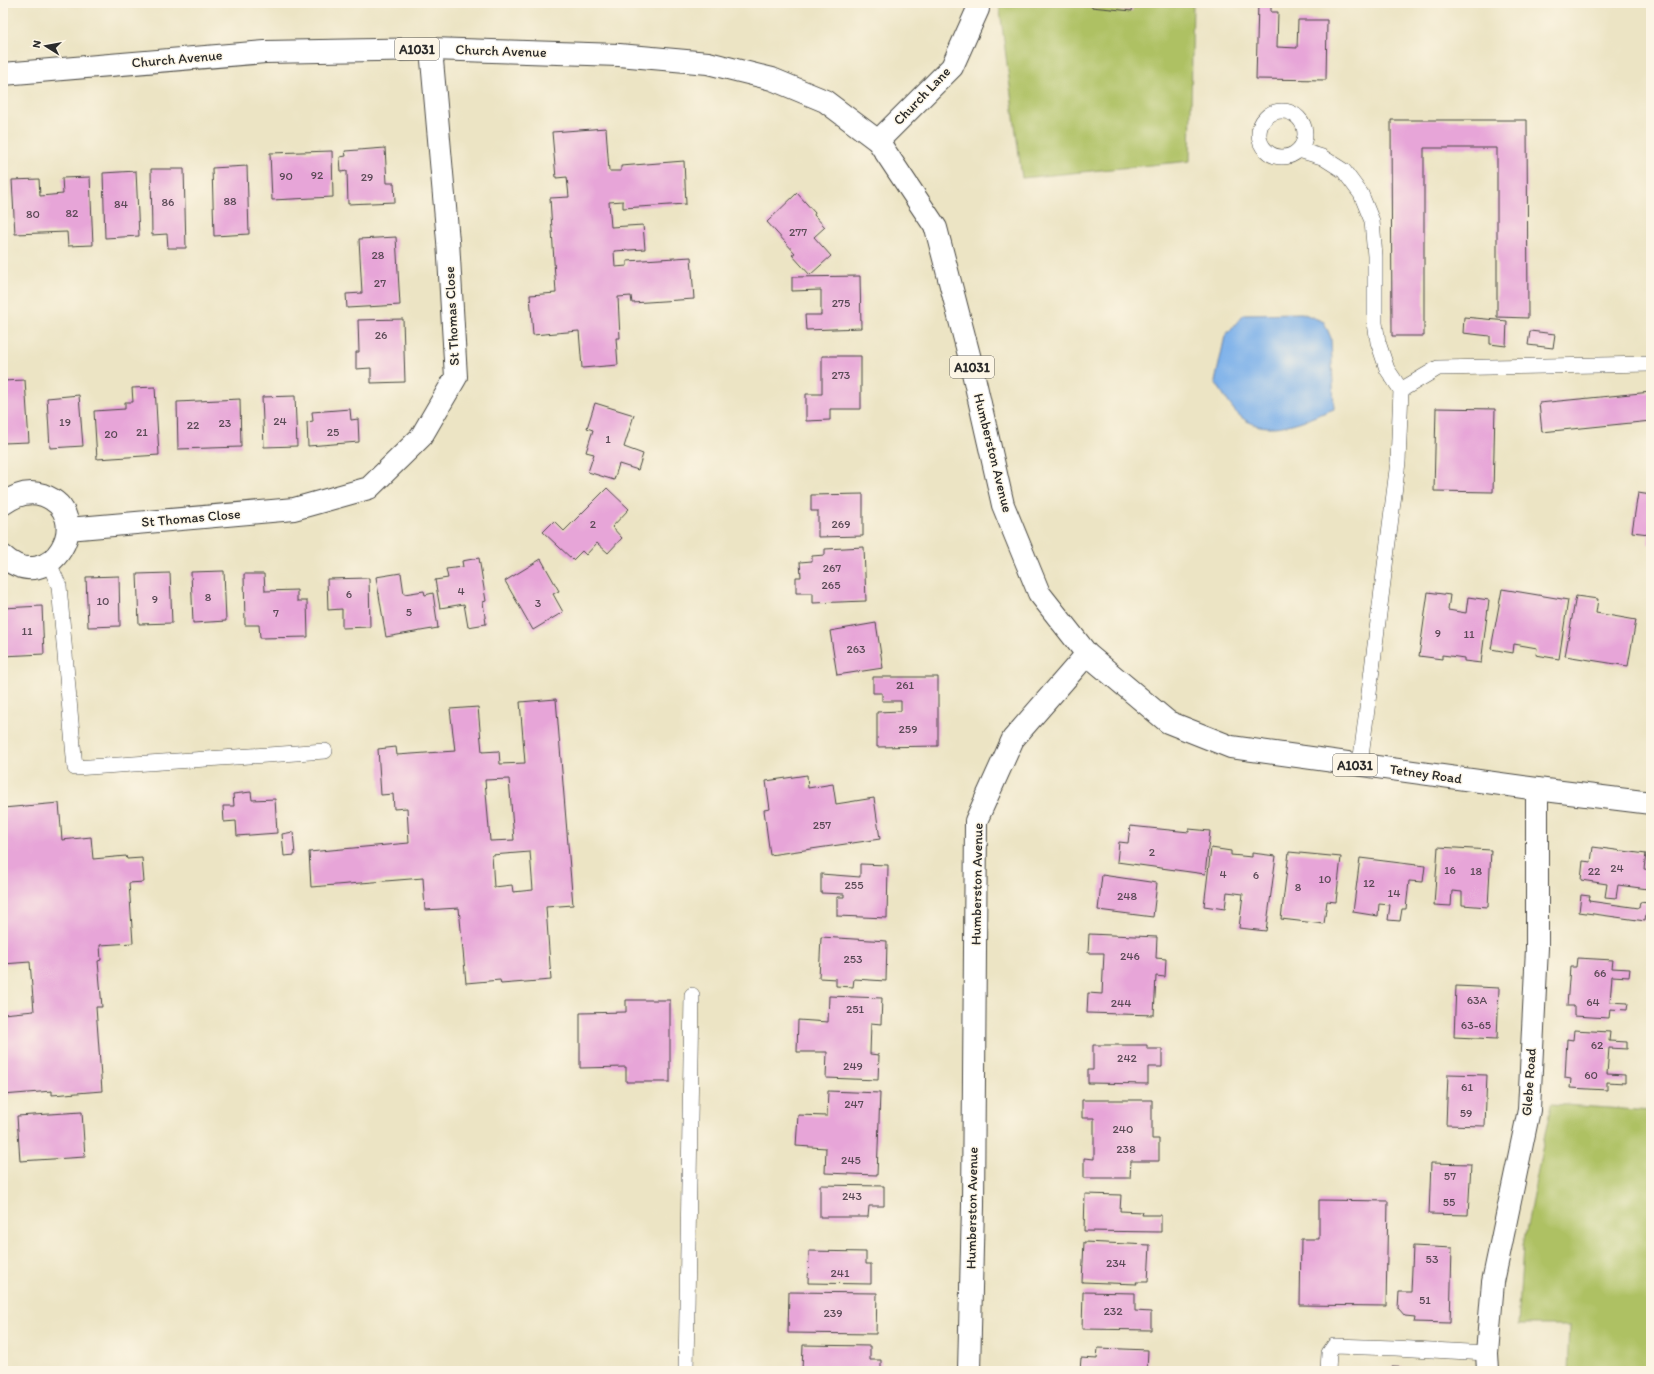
<svg xmlns="http://www.w3.org/2000/svg" width="1654" height="1374" font-family="Itim,sans-serif">
<style>
.green{fill:#aec164;stroke:#6c7648}
.water{fill:#7db1ea;stroke:#546e8a}
.building{fill:#e7a5d8;fill-rule:evenodd}
.lines{fill:none;stroke-linecap:round;stroke-linejoin:round}
.service-casing{stroke:#484742;stroke-width:16}
.minor-casing{stroke:#484742;stroke-width:24}
.secondary-casing{stroke:#484742;stroke-width:24}
.primary-casing{stroke:#484742;stroke-width:24}
.service{stroke:#fff;stroke-width:15}
.minor{stroke:#fff;stroke-width:22}
.secondary{stroke:#fff;stroke-width:22}
.primary{stroke:#fff;stroke-width:22}
.labels{text-anchor:middle;dominant-baseline:central;stroke-width:3;stroke-linejoin:round;paint-order:stroke}
.number-label{font-size:12px;fill:#5a4a56}
.shield{fill:#fcf5e5;stroke:#6a6863;stroke-width:1}
.shield-label{font-size:13px;font-weight:bold;fill:#2b2b2b}
.street-label{font-size:14px;fill:#2b2b2b;stroke:#fcf5e5}
</style>
<rect width="100%" height="100%" fill="#fcf5e5"/>
<filter id="ink" filterUnits="userSpaceOnUse"><feTurbulence type="fractalNoise" baseFrequency=".025" numOctaves="2"/><feDisplacementMap in="SourceGraphic" scale="8" xChannelSelector="R" yChannelSelector="G"/><feConvolveMatrix kernelMatrix="1 2 1 2 8 2 1 2 1" color-interpolation-filters="sRGB"/></filter>
<filter id="wash" filterUnits="userSpaceOnUse"><feTurbulence type="fractalNoise" baseFrequency=".012" numOctaves="4" result="noise"/><feDisplacementMap in="SourceGraphic" scale="16" xChannelSelector="R" yChannelSelector="G"/><feGaussianBlur stdDeviation="0.9" result="paint"/><feColorMatrix in="noise" values="0 0 0 0 0 0 0 0 0 0 0 0 0 0 0 0 0 1.4 0 .05"/><feComposite in="paint" operator="in"/></filter>
<g filter="url(#wash)">
<rect width="100%" height="100%" fill="#ece4c4"/>
<g class="green">
<polygon points="999,3 1193,3 1190,161 1022,178"/>
<polygon points="1551,1104 1651,1111 1651,1371 1568,1371 1570,1325 1518,1325 1523,1246"/>
</g>
<path class="water" d="M 1302,313 L 1324,322 L 1331,338 L 1334,409 C 1306,419 1267,440 1240,416 C 1231,409 1222,391 1215,382 L 1225,336 L 1244,314 Z"/>
<g id="blocks">
<g class="building">
<polygon points="1092,3 1133,3 1132,11 1091,7"/>
<polygon points="1258,3 1271,3 1271,12 1278,12 1277,47 1297,48 1298,20 1327,20 1326,80 1256,79"/>
<polygon points="1391,120 1527,120 1528,318 1497,317 1497,148 1424,148 1424,336 1392,336"/>
<polygon points="606,128 609,171 621,171 621,166 684,161 686,204 623,208 623,201 609,202 611,227 643,225 645,249 614,251 615,267 627,266 627,261 691,257 694,299 632,303 631,296 618,297 620,338 616,338 618,365 582,368 579,331 533,335 530,295 556,293 550,198 569,197 567,177 556,178 552,132"/>
<polygon points="385,148 387,183 394,183 395,202 348,204 347,171 341,172 340,157 346,156 345,151"/>
<polygon points="332,151 333,197 272,200 270,153"/>
<polygon points="247,166 249,234 214,236 212,168"/>
<polygon points="151,169 184,169 186,248 168,248 167,234 152,235"/>
<polygon points="136,171 139,236 105,238 103,173"/>
<polygon points="90,177 93,245 68,246 67,232 15,234 12,180 39,179 40,196 63,194 62,178"/>
<polygon points="797,193 815,213 814,215 825,227 814,237 831,256 810,275 792,255 795,253 767,222"/>
<polygon points="396,237 400,305 347,308 346,294 362,293 359,239"/>
<polygon points="860,276 861,328 806,330 805,315 821,315 821,290 792,291 792,277"/>
<polygon points="1464,317 1507,321 1506,346 1490,344 1490,336 1463,333"/>
<polygon points="403,319 405,382 371,383 371,368 356,369 356,352 359,352 358,320"/>
<polygon points="1530,331 1555,334 1553,348 1528,345"/>
<polygon points="822,356 861,356 861,409 830,409 830,420 806,421 806,394 822,394"/>
<polygon points="25,380 29,442 3,443 3,381"/>
<polygon points="155,387 159,455 97,459 94,411 125,409 125,402 133,402 132,388"/>
<polygon points="1651,392 1651,421 1542,432 1539,403"/>
<polygon points="79,395 83,446 50,448 47,398"/>
<polygon points="295,396 297,446 264,447 262,397"/>
<polygon points="240,399 241,447 178,449 177,402"/>
<polygon points="595,403 634,415 624,447 643,454 638,470 619,464 614,480 588,472 594,454 586,452 593,430 587,428"/>
<polygon points="1436,408 1495,409 1493,492 1434,491"/>
<polygon points="350,409 351,420 358,419 359,442 308,446 307,422 313,421 312,412"/>
<polygon points="607,488 629,509 612,527 622,538 608,553 597,543 586,555 582,551 573,560 543,532 554,521 564,531"/>
<polygon points="1638,493 1651,495 1651,544 1648,544 1649,534 1632,532"/>
<polygon points="863,494 863,536 818,537 818,511 811,511 811,495"/>
<polygon points="864,547 866,601 813,603 813,593 796,593 796,577 801,577 800,562 812,561 812,556 825,555 825,549"/>
<polygon points="479,558 486,601 483,602 486,624 468,627 464,604 440,608 435,580 448,578 446,569 463,567 462,561"/>
<polygon points="541,559 559,591 553,594 563,612 533,630 505,581"/>
<polygon points="224,571 226,621 193,623 191,572"/>
<polygon points="170,573 172,623 139,624 137,574"/>
<polygon points="401,573 404,594 424,591 425,595 433,593 438,628 386,637 376,577"/>
<polygon points="244,574 264,574 265,591 297,590 297,601 307,601 308,637 260,638 259,625 245,625"/>
<polygon points="119,576 120,626 88,627 86,577"/>
<polygon points="369,578 370,627 342,628 342,609 328,610 327,579"/>
<polygon points="1502,589 1568,600 1559,659 1536,655 1537,648 1514,644 1513,653 1491,649"/>
<polygon points="1428,592 1450,595 1448,610 1466,613 1468,597 1489,600 1481,663 1464,661 1464,658 1450,656 1442,655 1442,659 1419,656"/>
<polygon points="1576,596 1598,599 1596,613 1636,620 1628,666 1565,656"/>
<polygon points="42,606 44,654 3,656 3,608"/>
<polygon points="876,623 883,668 837,675 830,631"/>
<polygon points="873,677 938,677 938,746 877,747 877,712 901,711 901,701 882,701 882,693 873,693"/>
<path d="M 556,699 L 573,905 L 546,907 L 551,980 L 501,984 L 500,980 L 466,983 L 459,908 L 425,910 L 423,878 L 311,887 L 309,852 L 409,843 L 407,808 L 394,809 L 393,794 L 381,795 L 378,749 L 396,747 L 397,755 L 455,751 L 450,709 L 478,707 L 482,752 L 499,751 L 500,764 L 525,763 L 520,702 ZM 509,779 L 514,840 L 490,841 L 485,780 ZM 530,852 L 533,890 L 513,892 L 512,885 L 494,887 L 492,855 Z"/>
<polygon points="807,775 808,788 833,784 836,804 874,798 880,839 770,855 764,810 770,809 766,781"/>
<polygon points="251,792 252,800 275,799 277,833 237,836 236,821 224,822 223,806 234,806 233,794"/>
<polygon points="59,803 62,840 91,837 93,859 126,856 127,859 142,858 144,882 129,883 133,943 100,945 101,960 98,961 102,1007 96,1007 102,1091 52,1095 52,1091 3,1095 3,1014 34,1011 30,962 3,964 3,808"/>
<polygon points="1130,826 1189,832 1189,829 1210,831 1205,874 1117,862 1119,842 1128,843"/>
<polygon points="293,832 295,855 284,856 282,834"/>
<polygon points="1438,847 1491,850 1488,907 1462,905 1462,892 1452,891 1451,906 1434,905"/>
<polygon points="1593,847 1646,854 1644,869 1651,870 1648,889 1618,885 1616,898 1605,897 1607,884 1581,880 1583,861 1591,862"/>
<polygon points="1211,848 1231,851 1231,855 1252,857 1252,853 1276,856 1266,931 1239,928 1243,894 1227,892 1225,909 1204,906"/>
<polygon points="1289,852 1341,857 1336,902 1327,901 1324,924 1281,919"/>
<polygon points="1360,858 1425,866 1423,882 1409,881 1406,909 1402,909 1400,921 1388,920 1390,905 1379,904 1378,916 1353,912"/>
<polygon points="860,864 888,865 887,918 837,916 837,897 844,897 844,894 821,893 821,874 860,877"/>
<polygon points="1102,875 1157,883 1153,917 1098,910"/>
<polygon points="1581,895 1590,896 1589,901 1639,908 1640,902 1648,903 1645,921 1579,912"/>
<polygon points="1089,934 1157,937 1156,958 1166,959 1165,977 1156,976 1154,1015 1087,1013 1088,993 1102,994 1104,953 1088,953"/>
<polygon points="821,937 887,941 886,981 854,979 853,987 836,986 836,979 819,978"/>
<polygon points="1577,958 1613,960 1612,968 1630,969 1629,977 1612,976 1610,1002 1628,1003 1627,1010 1610,1009 1609,1018 1574,1016 1574,1006 1567,1006 1570,967 1576,967"/>
<polygon points="1456,986 1499,988 1497,1039 1454,1037"/>
<polygon points="829,996 882,998 881,1024 871,1023 870,1054 879,1055 878,1080 826,1078 827,1052 797,1052 798,1020 828,1022"/>
<polygon points="626,1000 670,1000 670,1082 626,1082 626,1067 580,1068 580,1013 626,1012"/>
<polygon points="1574,1030 1610,1032 1609,1041 1627,1042 1627,1049 1609,1048 1607,1074 1625,1075 1625,1083 1607,1082 1607,1090 1570,1088 1571,1079 1565,1078 1567,1039 1573,1040"/>
<polygon points="1093,1045 1147,1045 1147,1049 1162,1049 1162,1067 1148,1067 1148,1084 1088,1083 1088,1070 1093,1070"/>
<polygon points="1448,1074 1487,1075 1485,1126 1446,1125"/>
<polygon points="828,1091 880,1093 877,1175 825,1173 826,1148 796,1146 798,1115 827,1116"/>
<polygon points="1082,1100 1152,1100 1152,1139 1159,1139 1159,1161 1131,1161 1130,1178 1084,1178 1084,1158 1094,1159 1094,1118 1082,1118"/>
<polygon points="82,1112 85,1157 20,1161 17,1116"/>
<polygon points="1431,1163 1471,1164 1468,1215 1429,1214"/>
<polygon points="820,1185 884,1186 884,1206 869,1206 868,1217 820,1217"/>
<polygon points="1085,1194 1121,1195 1120,1211 1143,1212 1142,1215 1161,1215 1161,1232 1084,1231"/>
<polygon points="1319,1200 1388,1201 1386,1306 1300,1305 1301,1239 1319,1239"/>
<polygon points="1084,1242 1150,1245 1148,1282 1136,1282 1137,1284 1082,1282"/>
<polygon points="1413,1246 1452,1248 1450,1323 1414,1322 1415,1317 1405,1316 1398,1308 1399,1292 1411,1292"/>
<polygon points="809,1251 866,1252 866,1264 871,1264 871,1284 808,1283"/>
<polygon points="789,1292 877,1293 876,1334 788,1333"/>
<polygon points="1083,1292 1135,1293 1135,1311 1151,1312 1151,1330 1082,1329"/>
<polygon points="803,1345 870,1346 870,1360 881,1360 881,1371 802,1371"/>
<polygon points="1098,1348 1148,1350 1147,1371 1080,1371 1081,1358 1097,1359"/>
<polygon points="1392,1367 1431,1369 1431,1371 1392,1371"/>
</g>
</g>
</g>
<g filter="url(#ink)">
<use href="#blocks" fill-opacity="0" stroke="#484742" stroke-width="1"/>
<g class="lines">
<defs>
<g id="service">
<circle cx="1282" cy="134" r="23"/>
<polyline points="1299,150 1322,157 1344,171 1361,194 1372,221 1375,256 1375,323 1378,342 1387,369 1401,390 1398,462 1360,765"/>
<polyline points="1401,390 1438,368 1651,364"/>
<polyline points="49,563 59,586 75,768 325,751"/>
<polyline points="686,1371 692,995"/>
<polyline points="1328,1371 1329,1353 1334,1346 1395,1348 1487,1353"/>
</g>
<g id="minor">
<polyline points="878,141 952,67 978,9 978,3"/>
<path d="M 3,504 C 15,495 28,490 43,495 C 98,515 50,599 3,556"/>
<polyline points="68,529 294,509 369,488 421,437 456,377 448,241 431,49"/>
<polyline points="1488,1371 1487,1353 1493,1282 1529,1110 1537,948 1537,789"/>
</g>
<polyline id="secondary" points="969,1371 973,1206 976,821 1013,739 1087,654"/>
<polyline id="primary" points="3,74 265,52 431,49 619,55 708,63 772,79 825,101 878,141 936,228 969,355 1003,505 1039,593 1087,654 1168,722 1231,747 1537,789 1651,803"/>
</defs>
<use href="#service" class="service-casing"/>
<use href="#minor" class="minor-casing"/>
<use href="#secondary" class="secondary-casing"/>
<use href="#primary" class="primary-casing"/>
<use href="#service" class="service"/>
<use href="#minor" class="minor"/>
<use href="#secondary" class="secondary"/>
<use href="#primary" class="primary"/>
</g>
</g>
<g class="labels">
<g class="number-label">
<text x="317" y="175">92</text>
<text x="286" y="176">90</text>
<text x="367" y="177">29</text>
<text x="230" y="201">88</text>
<text x="168" y="202">86</text>
<text x="121" y="204">84</text>
<text x="72" y="213">82</text>
<text x="33" y="214">80</text>
<text x="798" y="232">277</text>
<text x="378" y="255">28</text>
<text x="380" y="283">27</text>
<text x="841" y="303">275</text>
<text x="381" y="335">26</text>
<text x="841" y="375">273</text>
<text x="280" y="421">24</text>
<text x="65" y="422">19</text>
<text x="225" y="423">23</text>
<text x="193" y="425">22</text>
<text x="142" y="432">21</text>
<text x="333" y="432">25</text>
<text x="111" y="434">20</text>
<text x="608" y="439">1</text>
<text x="593" y="524">2</text>
<text x="841" y="524">269</text>
<text x="832" y="568">267</text>
<text x="831" y="585">265</text>
<text x="461" y="591">4</text>
<text x="349" y="594">6</text>
<text x="208" y="597">8</text>
<text x="155" y="599">9</text>
<text x="103" y="601">10</text>
<text x="538" y="603">3</text>
<text x="409" y="612">5</text>
<text x="276" y="613">7</text>
<text x="27" y="631">11</text>
<text x="1438" y="633">9</text>
<text x="1469" y="634">11</text>
<text x="856" y="649">263</text>
<text x="905" y="685">261</text>
<text x="908" y="729">259</text>
<text x="822" y="825">257</text>
<text x="1152" y="852">2</text>
<text x="1617" y="868">24</text>
<text x="1450" y="870">16</text>
<text x="1476" y="871">18</text>
<text x="1594" y="871">22</text>
<text x="1223" y="874">4</text>
<text x="1256" y="875">6</text>
<text x="1325" y="879">10</text>
<text x="1369" y="883">12</text>
<text x="854" y="885">255</text>
<text x="1298" y="887">8</text>
<text x="1394" y="893">14</text>
<text x="1127" y="896">248</text>
<text x="1130" y="956">246</text>
<text x="853" y="959">253</text>
<text x="1600" y="973">66</text>
<text x="1477" y="1000">63A</text>
<text x="1593" y="1002">64</text>
<text x="1121" y="1003">244</text>
<text x="855" y="1009">251</text>
<text x="1476" y="1025">63-65</text>
<text x="1597" y="1045">62</text>
<text x="1127" y="1058">242</text>
<text x="853" y="1066">249</text>
<text x="1591" y="1075">60</text>
<text x="1467" y="1087">61</text>
<text x="854" y="1104">247</text>
<text x="1466" y="1113">59</text>
<text x="1123" y="1129">240</text>
<text x="1126" y="1149">238</text>
<text x="851" y="1160">245</text>
<text x="1450" y="1176">57</text>
<text x="852" y="1196">243</text>
<text x="1449" y="1202">55</text>
<text x="1432" y="1259">53</text>
<text x="1116" y="1263">234</text>
<text x="840" y="1273">241</text>
<text x="1425" y="1300">51</text>
<text x="1113" y="1311">232</text>
<text x="833" y="1313">239</text>
</g>
<g class="shield">
<rect x="395" y="38" width="44" height="22" rx="3"/>
<rect x="950" y="356" width="44" height="22" rx="3"/>
<rect x="1333" y="754" width="44" height="22" rx="3"/>
</g>
<g class="shield-label">
<text x="417" y="49">A1031</text>
<text x="972" y="367">A1031</text>
<text x="1355" y="765">A1031</text>
</g>
<g class="street-label">
<text transform="translate(501 51) rotate(2)">Church Avenue</text>
<text transform="translate(177 59) rotate(-5)">Church Avenue</text>
<text transform="translate(922 96) rotate(-46)">Church Lane</text>
<text transform="translate(452 316) rotate(-93)">St Thomas Close</text>
<text transform="translate(993 453) rotate(76)">Humberston Avenue</text>
<text transform="translate(191 518) rotate(-5)">St Thomas Close</text>
<text transform="translate(1426 774) rotate(8)">Tetney Road</text>
<text transform="translate(977 884) rotate(-89)">Humberston Avenue</text>
<text transform="translate(1529 1082) rotate(-86)">Glebe Road</text>
<text transform="translate(972 1208) rotate(-89)">Humberston Avenue</text>
</g>
</g>
<rect width="1654" height="1374" fill="none" stroke="#fcf5e5" stroke-width="16"/>
<g transform="translate(46 46) rotate(281)" stroke="#fcf5e5" stroke-width="3" paint-order="stroke">
<path d="M0-3L7 15L0 10L-7 15Z" fill="#2b2b2b"/>
<text y="-6" font-size="11" font-weight="bold" text-anchor="middle" fill="#2b2b2b">N</text>
</g>
</svg>
